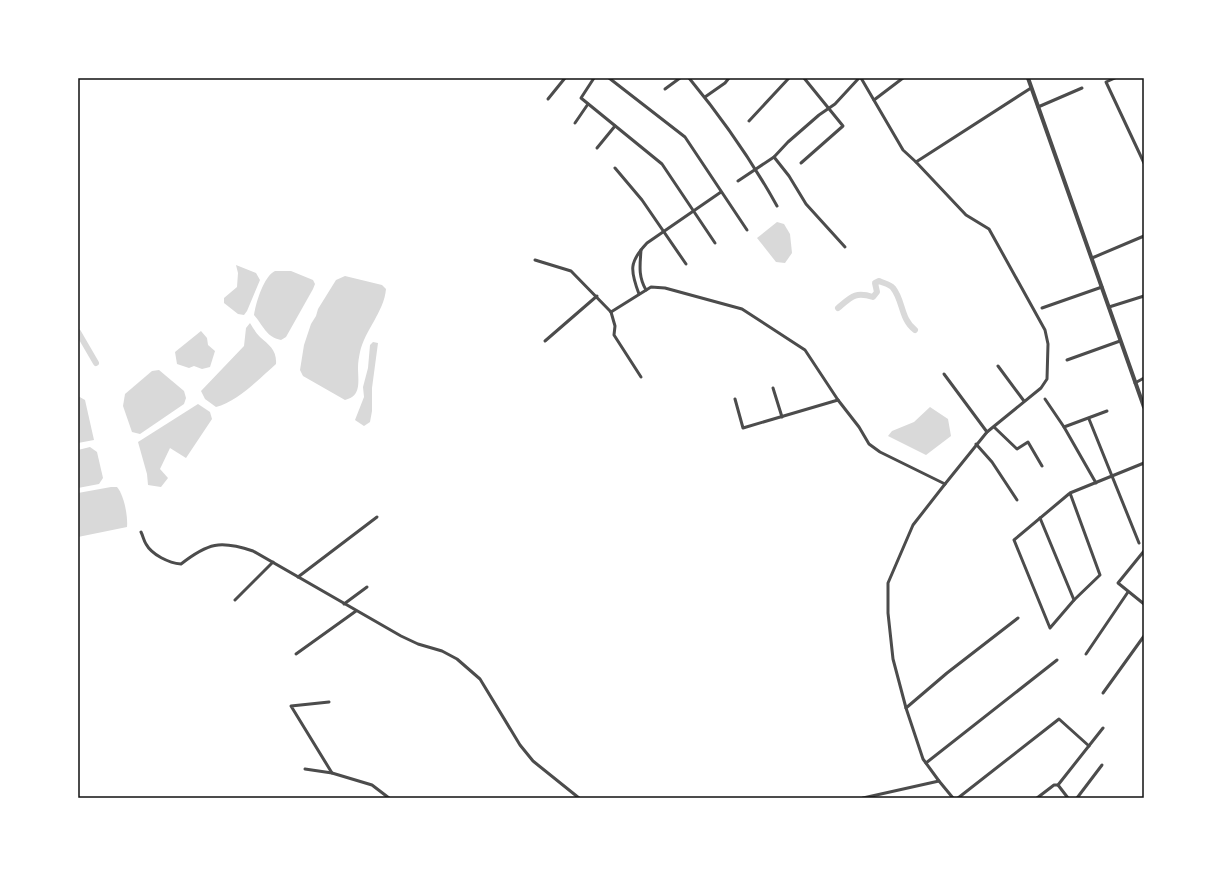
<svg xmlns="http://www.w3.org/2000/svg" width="1222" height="876" font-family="Mulish,sans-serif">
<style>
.water{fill:#d9d9d9}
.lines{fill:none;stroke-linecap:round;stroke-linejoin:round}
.canal{stroke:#d9d9d9;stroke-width:6}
.minor{stroke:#4c4c4c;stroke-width:3}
.tertiary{stroke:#4c4c4c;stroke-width:4}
.neatline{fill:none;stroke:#111;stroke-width:1.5}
</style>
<rect width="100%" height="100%" fill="#fff"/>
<g class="water">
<polygon points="777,222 784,224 790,234 792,253 785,263 776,262 757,238"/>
<polygon points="236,265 256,273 260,280 247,311 244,315 238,314 224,303 224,298 237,287 238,273"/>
<path d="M 275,271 L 291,271 L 313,280 L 315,284 L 313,289 L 286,337 L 281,340 C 266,337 263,325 254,315 C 256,302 264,276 275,271 Z"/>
<path d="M 345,276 L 382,285 L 386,289 C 384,312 365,330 360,352 C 359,357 358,362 358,367 C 358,381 362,396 345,400 L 303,376 L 300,370 L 304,345 L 311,324 L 316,316 L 318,309 L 336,280 Z"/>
<path d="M 250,323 C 253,328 256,333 260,337 C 269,345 277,350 276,364 C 259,379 237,402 216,407 L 205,399 L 201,391 L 244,346 L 246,328 Z"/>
<polygon points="201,331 207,338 208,345 215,351 210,367 202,369 194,366 189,368 177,364 175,352"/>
<polygon points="373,342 378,343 372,388 372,411 370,422 364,426 355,420 364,397 363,387 368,368 370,345"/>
<polygon points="159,370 184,391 186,398 184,404 140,434 132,432 123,406 125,394 152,371"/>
<polygon points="78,396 85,400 94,440 78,443"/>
<polygon points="198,404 210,412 212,419 186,458 170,448 160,469 168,478 161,487 148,485 147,474 138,442"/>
<polygon points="930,407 948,419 951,436 926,455 888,436 892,431 914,422"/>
<polygon points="90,447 97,452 103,478 99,484 78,488 78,450"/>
<path d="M 111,487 L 117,487 C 124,495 128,516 127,527 L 78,537 L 78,493 Z"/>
</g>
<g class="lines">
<g class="canal">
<path d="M 838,308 C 851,297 855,291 873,297 L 877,292 L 875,283 L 879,281 C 883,283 890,284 893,288 C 903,300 901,320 915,330"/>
<polyline points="78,332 96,363"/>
</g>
<g class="minor">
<polyline points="594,78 581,98 662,164 715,243"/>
<polyline points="609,78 685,137 747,230"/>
<path d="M 689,78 C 722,118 752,161 777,206"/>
<polyline points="861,78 903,150 916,162 966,215 989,229 1045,330 1048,344 1047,379 1041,388 987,432 945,484 913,525 888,583 888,613 893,659 906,708 923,759 939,781 953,798"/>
<polyline points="1115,78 1106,82 1144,163"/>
<polyline points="665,89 680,78"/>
<polyline points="705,97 725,83 729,78"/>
<polyline points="548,99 565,78"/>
<polyline points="874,100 903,78"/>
<polyline points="1038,107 1082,88"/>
<polyline points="749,121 789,78"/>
<polyline points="575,123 588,104"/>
<polyline points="597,148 615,126"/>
<polyline points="774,157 789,176 806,204 845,247"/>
<polyline points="916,162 1031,88"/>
<polyline points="801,163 843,126 804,78"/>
<polyline points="615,168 642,200 686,264"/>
<polyline points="738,181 774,157 788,142 819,115 835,104 859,78"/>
<path d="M 641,250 C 640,265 638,276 646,290"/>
<polyline points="1092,258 1144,236"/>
<polyline points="535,260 571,271 611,312"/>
<path d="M 639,294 C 630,270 629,262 647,243 L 721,192"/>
<polyline points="1109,307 1144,296"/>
<polyline points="1042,308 1102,287"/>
<polyline points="611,312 651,287 665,288 742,309 805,350 838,400 859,427 869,444 880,452 945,484"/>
<polyline points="611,312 615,326 614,335 641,377"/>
<polyline points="545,341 597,296"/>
<polyline points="1067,360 1120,341"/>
<polyline points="998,366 1024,401"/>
<polyline points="944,374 987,432"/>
<polyline points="1135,383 1144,378"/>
<polyline points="773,388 782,417"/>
<polyline points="735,399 743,428 838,400"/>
<polyline points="1045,399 1064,427 1096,483"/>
<polyline points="1089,419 1139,543"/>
<polyline points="994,427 1017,449 1028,442 1042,466"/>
<polyline points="1064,427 1107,411"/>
<polyline points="976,444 992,462 1017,500"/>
<polyline points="1070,493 1100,575 1074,600 1050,628 1014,540 1070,493 1144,463"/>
<polyline points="1040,518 1074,600"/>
<path d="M 141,532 C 143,536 144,541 146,544 C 152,555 169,563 181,564 C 208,543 220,540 253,551 L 401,636 L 418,644 L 442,651 L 457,659 L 480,679 L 520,745 L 533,761 L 579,798"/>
<polyline points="1144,551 1118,583 1144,604"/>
<polyline points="298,577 377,517"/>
<polyline points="235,600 273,562"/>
<polyline points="344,604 367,587"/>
<polyline points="296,654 356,611"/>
<polyline points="1086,654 1128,592"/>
<polyline points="1103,693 1144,636"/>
<polyline points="329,702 291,706 332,773"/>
<polyline points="906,708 947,673 1018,618"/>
<polyline points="926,763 1057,660"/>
<polyline points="305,769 332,773 372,785 389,798"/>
<polyline points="1058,785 1068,798"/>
<polyline points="863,798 939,781"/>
<polyline points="958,798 1059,719 1089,746"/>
<polyline points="1037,798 1054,785 1058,785 1103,728"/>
<polyline points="1077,798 1102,765"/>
</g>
<polyline class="tertiary" points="1028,78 1144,407"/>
</g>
<rect width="1222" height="876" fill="none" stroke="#ffffff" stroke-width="158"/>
<rect x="79" y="79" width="1064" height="718" class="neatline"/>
</svg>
